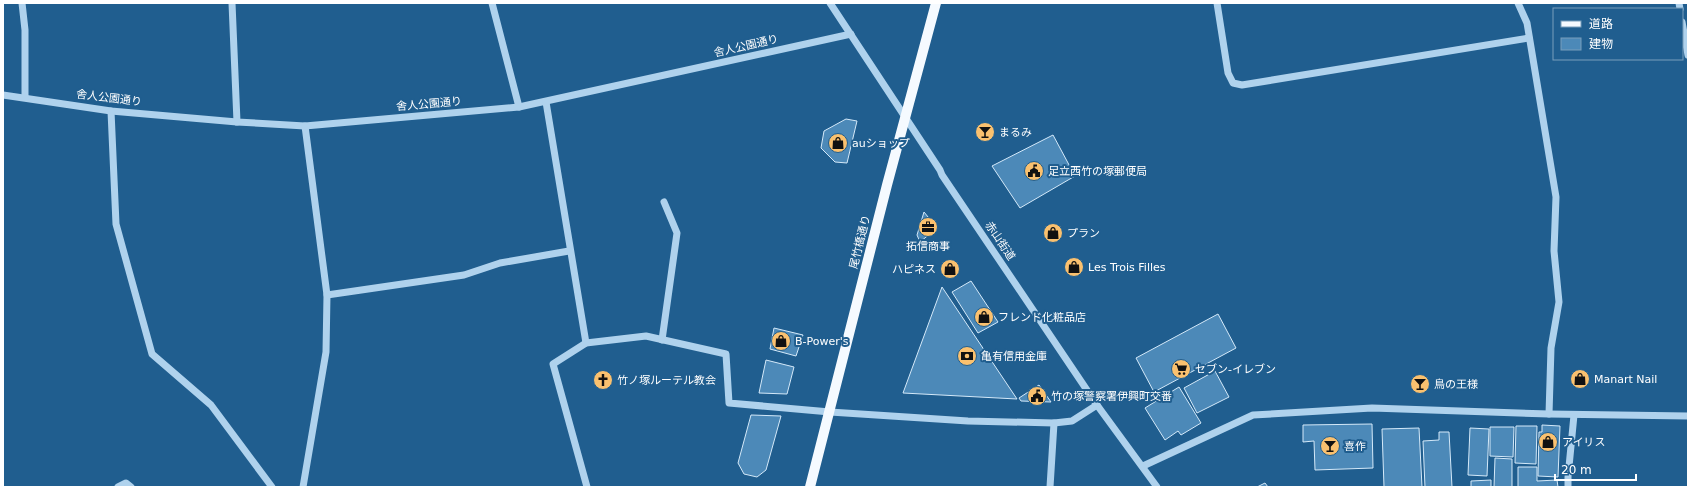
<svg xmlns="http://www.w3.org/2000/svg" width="1691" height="490" font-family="'DejaVu Sans','Noto Sans JP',sans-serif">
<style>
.building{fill:#4c89b8;stroke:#d4e9f9}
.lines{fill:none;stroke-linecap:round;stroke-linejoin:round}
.minor{stroke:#afd2ed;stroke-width:7}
.major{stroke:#f5faff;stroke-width:10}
.labels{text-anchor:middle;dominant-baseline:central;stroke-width:4;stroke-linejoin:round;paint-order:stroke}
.street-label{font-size:11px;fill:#fff;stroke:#205e8f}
.poi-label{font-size:11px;fill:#fff;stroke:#205e8f;text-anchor:start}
</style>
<rect width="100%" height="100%" fill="#205e8f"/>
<g class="building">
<polygon points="846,119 857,121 847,163 835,162 821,148 824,131"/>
<polygon points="1053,135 1075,176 1020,208 992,166"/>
<polygon points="924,212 937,228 920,242 917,235"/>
<polygon points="971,281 998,322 978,333 952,292"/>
<polygon points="942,287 1017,399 903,393"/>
<polygon points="1218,314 1236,348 1154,392 1136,358"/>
<polygon points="774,328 803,335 796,356 770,349"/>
<polygon points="766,360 794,367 787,394 759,393"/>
<polygon points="1215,371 1229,397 1197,413 1184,388"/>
<polygon points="1039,385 1051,402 1021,401 1019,398"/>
<polygon points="1179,387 1201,423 1181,435 1178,431 1165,440 1145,408"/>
<polygon points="751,415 781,416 766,470 757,477 744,474 738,463"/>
<polygon points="1372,424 1373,468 1315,470 1314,441 1303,442 1303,425"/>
<polygon points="1542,425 1560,426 1558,477 1538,476 1539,432 1542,432"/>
<polygon points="1516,426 1537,426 1536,464 1515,463"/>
<polygon points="1490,427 1514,427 1513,457 1490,456"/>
<polygon points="1419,428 1422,487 1384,487 1382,429"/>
<polygon points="1470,428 1489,429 1487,476 1468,475"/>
<polygon points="1439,432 1449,432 1452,487 1425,487 1423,441 1439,440"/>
<polygon points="1495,458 1512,459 1512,487 1494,487"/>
<polygon points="1518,467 1537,467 1537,481 1557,480 1558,487 1518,487"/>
<polygon points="1491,480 1491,487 1471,487 1471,481"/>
<polygon points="1265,483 1268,487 1257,487"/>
</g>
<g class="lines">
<g class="minor">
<polyline points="22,3 25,30 25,97"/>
<polyline points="232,3 237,122"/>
<polyline points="492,3 519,107"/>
<polyline points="830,3 940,170 942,175 1097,405 1157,487"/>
<polyline points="1217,3 1228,73 1233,83 1242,85 1529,38"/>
<polyline points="1518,3 1527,23 1556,197 1554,251 1559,302 1551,348 1549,414"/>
<polyline points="1679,3 1680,9"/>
<polyline points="1682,22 1688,55"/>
<polyline points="3,95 111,111 237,122 305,126 519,107 851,34"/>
<polyline points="546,102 586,343"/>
<polyline points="111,111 116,224 152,354 211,405 272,487"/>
<polyline points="327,295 464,275 500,263 569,251"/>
<polyline points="662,340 677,233 664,202"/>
<polyline points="1143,466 1253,415 1372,408 1549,414 1688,416"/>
<polyline points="118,487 126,483 131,487"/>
<polyline points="303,487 326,352 327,295 305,126"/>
<polyline points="587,487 553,364 586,343 646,336 726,354 729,403 830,412 968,421 1054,423 1072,421 1097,405"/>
<polyline points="1050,487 1054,423"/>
<polyline points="1568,487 1568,477 1574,415"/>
</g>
<polyline class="major" points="810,487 887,185 936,3"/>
</g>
<defs>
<symbol id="bar-disc" viewBox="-11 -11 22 22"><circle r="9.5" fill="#fac16f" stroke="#205e8f"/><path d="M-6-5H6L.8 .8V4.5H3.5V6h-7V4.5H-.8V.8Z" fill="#111"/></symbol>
<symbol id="shop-disc" viewBox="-11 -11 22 22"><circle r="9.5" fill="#fac16f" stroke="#205e8f"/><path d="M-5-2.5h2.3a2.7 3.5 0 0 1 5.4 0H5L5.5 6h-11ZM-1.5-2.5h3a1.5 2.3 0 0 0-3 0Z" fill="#111"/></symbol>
<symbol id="civic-disc" viewBox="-11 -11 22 22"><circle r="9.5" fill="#fac16f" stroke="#205e8f"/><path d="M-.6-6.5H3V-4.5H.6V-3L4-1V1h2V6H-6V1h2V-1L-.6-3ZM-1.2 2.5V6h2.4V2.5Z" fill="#111"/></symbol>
<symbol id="office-disc" viewBox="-11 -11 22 22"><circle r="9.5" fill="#fac16f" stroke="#205e8f"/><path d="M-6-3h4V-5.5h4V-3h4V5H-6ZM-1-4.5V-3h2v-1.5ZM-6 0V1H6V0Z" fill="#111"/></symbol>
<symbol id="bank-disc" viewBox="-11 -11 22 22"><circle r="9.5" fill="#fac16f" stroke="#205e8f"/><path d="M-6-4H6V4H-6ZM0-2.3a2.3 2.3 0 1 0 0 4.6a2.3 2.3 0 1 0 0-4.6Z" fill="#111"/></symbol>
<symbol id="supermarket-disc" viewBox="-11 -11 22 22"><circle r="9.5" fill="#fac16f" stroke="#205e8f"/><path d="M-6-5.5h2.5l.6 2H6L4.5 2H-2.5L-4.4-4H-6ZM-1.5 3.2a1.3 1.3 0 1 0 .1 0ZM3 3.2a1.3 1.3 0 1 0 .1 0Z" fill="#111"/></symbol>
<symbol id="church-disc" viewBox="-11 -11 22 22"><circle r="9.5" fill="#fac16f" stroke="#205e8f"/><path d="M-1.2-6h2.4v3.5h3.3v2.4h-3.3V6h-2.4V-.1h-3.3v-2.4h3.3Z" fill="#111"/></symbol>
</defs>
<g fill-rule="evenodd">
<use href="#bar-disc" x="974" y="121" width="22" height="22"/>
<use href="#shop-disc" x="827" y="132" width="22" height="22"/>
<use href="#civic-disc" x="1023" y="160" width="22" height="22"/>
<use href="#office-disc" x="917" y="216" width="22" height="22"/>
<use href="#shop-disc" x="1042" y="222" width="22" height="22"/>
<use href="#shop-disc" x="1063" y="256" width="22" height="22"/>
<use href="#shop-disc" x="939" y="258" width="22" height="22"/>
<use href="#shop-disc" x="973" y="306" width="22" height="22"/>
<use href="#shop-disc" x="770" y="330" width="22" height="22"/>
<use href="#bank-disc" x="956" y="345" width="22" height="22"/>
<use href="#supermarket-disc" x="1170" y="358" width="22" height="22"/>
<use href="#shop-disc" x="1569" y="368" width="22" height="22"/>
<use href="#church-disc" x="592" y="369" width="22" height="22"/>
<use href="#bar-disc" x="1409" y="373" width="22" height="22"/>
<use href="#civic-disc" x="1026" y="385" width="22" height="22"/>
<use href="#shop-disc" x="1537" y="431" width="22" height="22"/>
<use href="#bar-disc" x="1319" y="435" width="22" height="22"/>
</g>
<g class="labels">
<g class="street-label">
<text transform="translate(746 46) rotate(-13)">舎人公園通り</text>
<text transform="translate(109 98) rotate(7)">舎人公園通り</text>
<text transform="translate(429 104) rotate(-5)">舎人公園通り</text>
<text transform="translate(1000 241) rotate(56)">赤山街道</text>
<text transform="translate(860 242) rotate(-76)">尾竹橋通り</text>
</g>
<g class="poi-label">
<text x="999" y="132">まるみ</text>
<text x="852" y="143">auショップ</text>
<text x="1048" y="171">足立西竹の塚郵便局</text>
<text x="1067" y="233">プラン</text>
<text x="928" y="246" text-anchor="middle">拓信商事</text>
<text x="1088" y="267">Les Trois Filles</text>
<text x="936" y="269" text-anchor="end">ハピネス</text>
<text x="998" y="317">フレンド化粧品店</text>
<text x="795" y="341">B-Power's</text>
<text x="981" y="356">亀有信用金庫</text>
<text x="1195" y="369">セブン-イレブン</text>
<text x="1594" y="379">Manart Nail</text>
<text x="617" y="380">竹ノ塚ルーテル教会</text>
<text x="1434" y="384">鳥の王様</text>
<text x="1051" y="396">竹の塚警察署伊興町交番</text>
<text x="1562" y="442">アイリス</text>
<text x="1344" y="446">喜作</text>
</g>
</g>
<rect width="1691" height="490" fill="none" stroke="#ffffff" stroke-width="8"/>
<rect x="1553" y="8" width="130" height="52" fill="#205e8f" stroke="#799ebc"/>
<rect x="1561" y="21" width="20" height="6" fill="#f5faff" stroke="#799ebc"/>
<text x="1589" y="28" font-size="12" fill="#ffffff">道路</text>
<rect x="1561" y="38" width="20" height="12" fill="#4c89b8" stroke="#799ebc"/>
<text x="1589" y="48" font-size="12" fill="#ffffff">建物</text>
<path d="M1555 474v6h81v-6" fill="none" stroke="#ffffff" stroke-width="2"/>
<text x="1561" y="474" font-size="12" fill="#ffffff" stroke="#205e8f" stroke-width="3" paint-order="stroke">20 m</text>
</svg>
